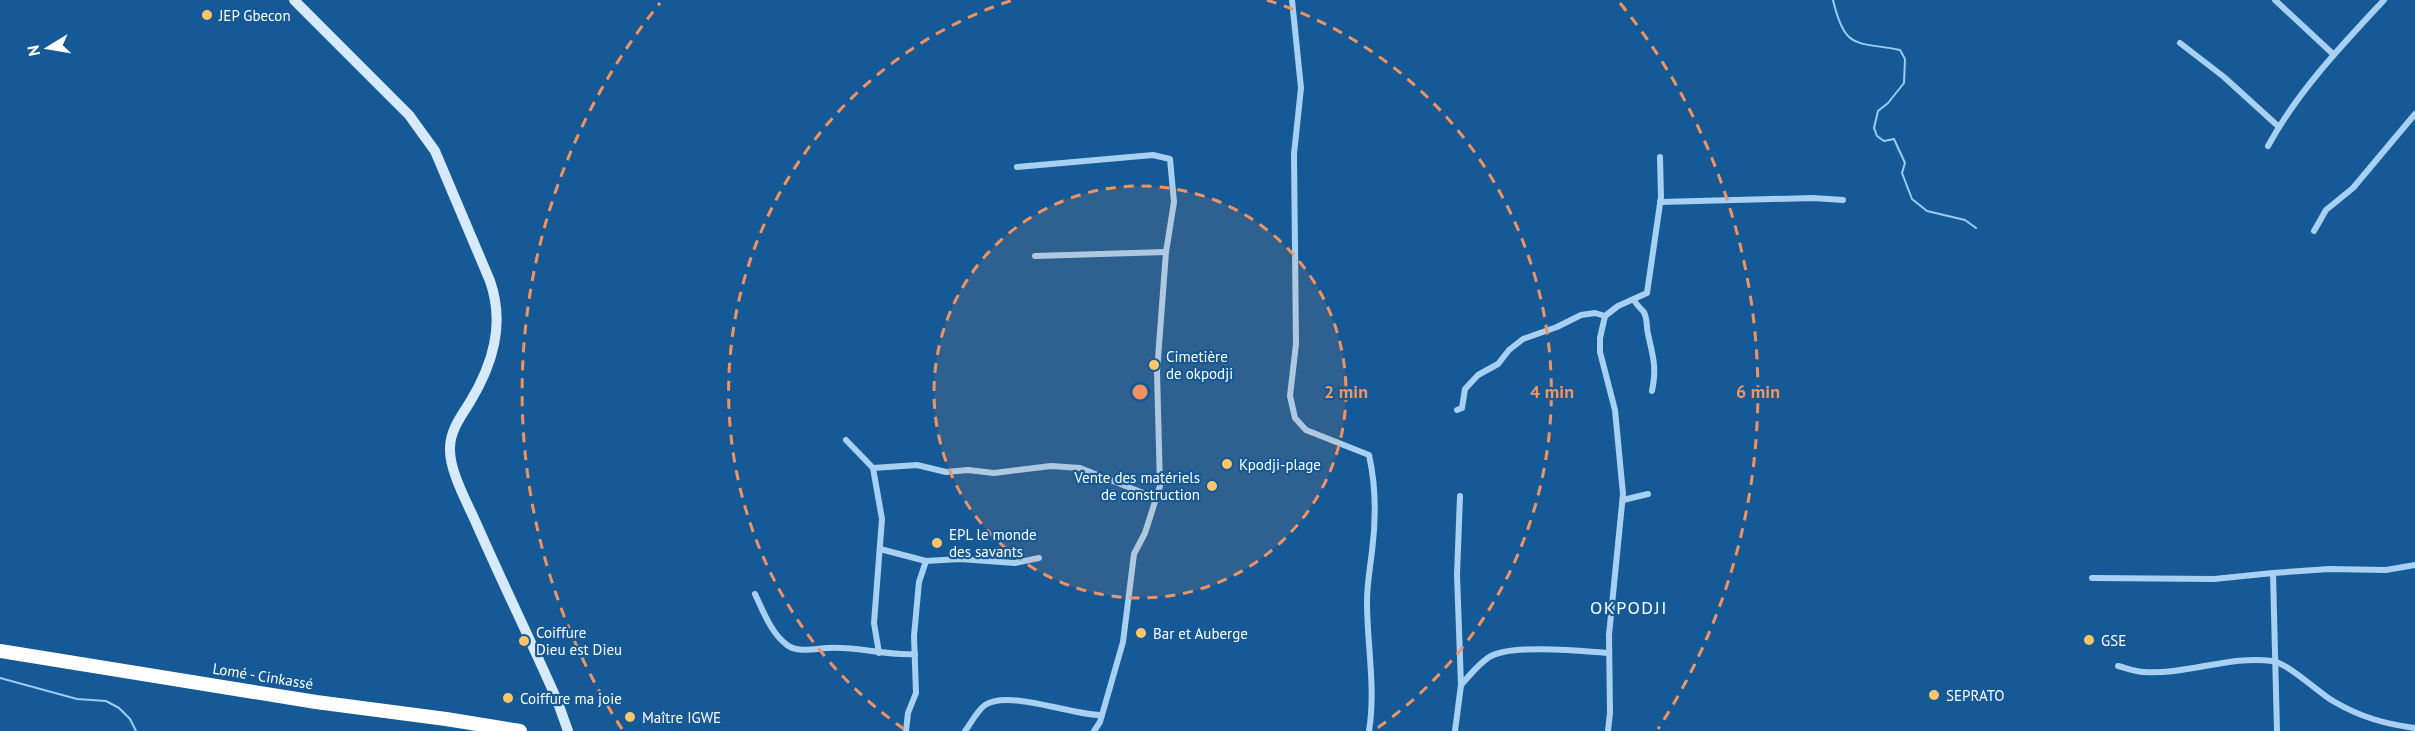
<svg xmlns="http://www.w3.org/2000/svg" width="2415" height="731" font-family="'PT Sans',sans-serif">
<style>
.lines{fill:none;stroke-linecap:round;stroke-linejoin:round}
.stream{stroke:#9accf5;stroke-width:2}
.street{stroke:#a7d0f2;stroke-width:6}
.secondary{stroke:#d6eafc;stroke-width:10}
.highway{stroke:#fff;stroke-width:14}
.ring{fill:none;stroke:#f09361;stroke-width:3;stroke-dasharray:10 8}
.poi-dot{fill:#ffc568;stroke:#155a97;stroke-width:2}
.labels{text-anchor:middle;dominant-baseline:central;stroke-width:4.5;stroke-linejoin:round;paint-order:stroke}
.poi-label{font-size:15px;fill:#fff;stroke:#155a97;text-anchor:start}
.street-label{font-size:15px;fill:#fff;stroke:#155a97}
.quarter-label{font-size:18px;letter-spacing:1.5px;fill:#fff;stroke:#155a97}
.centre{fill:#f09361;stroke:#155a97;stroke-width:3}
.ring-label{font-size:18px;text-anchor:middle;font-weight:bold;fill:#f09361;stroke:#155a97;stroke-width:4.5;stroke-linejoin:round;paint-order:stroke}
</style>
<rect width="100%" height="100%" fill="#155a97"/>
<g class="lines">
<g class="stream">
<path d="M 1833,0 C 1845,51 1856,41 1900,50 L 1905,59 L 1904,83 L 1888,103 L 1878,111 L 1874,128 L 1877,136 L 1884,141 L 1894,139 L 1905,163 L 1902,173 L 1912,199 L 1927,211 L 1965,220 L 1976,228"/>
<polyline points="0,678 77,699 106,701 119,708 130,719 136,731"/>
</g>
<g class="street">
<path d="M 1292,0 L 1301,88 L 1294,154 L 1296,344 L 1290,396 L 1295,418 L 1306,430 L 1369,455 C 1376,486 1376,520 1372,551 C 1370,569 1367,584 1367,602 C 1367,645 1376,688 1369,731"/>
<polyline points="2275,0 2333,54"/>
<polyline points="2180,43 2224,77 2279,127"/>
<path d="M 2268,146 C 2298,91 2342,45 2384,0"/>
<polyline points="1017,167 1153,155 1170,159 1174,202 1166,252 1157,372 1160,486 1145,533 1134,554 1123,642 1100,722 1094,731"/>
<polyline points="1660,202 1813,198 1843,200"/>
<polyline points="2314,231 2326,210 2353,188 2415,114"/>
<polyline points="1035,256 1166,252"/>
<path d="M 1634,300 C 1636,304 1639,307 1643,311 C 1648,317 1646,327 1648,334 C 1653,357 1657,367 1652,391"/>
<polyline points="1605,316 1600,338 1600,352 1615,410 1623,494 1609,635 1610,713 1608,731"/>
<polyline points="1457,410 1462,408 1465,389 1478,375 1498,364 1509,350 1523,339 1557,327 1581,315 1595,313 1605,316 1618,306 1647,293 1661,197 1660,157"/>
<polyline points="846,440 873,468 882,519 874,623 879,653"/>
<polyline points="873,468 917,465 946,472 968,470 994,473 1051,466 1080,468 1156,498"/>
<polyline points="1623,500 1648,494"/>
<polyline points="880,549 926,561 960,559 1015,563 1039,558"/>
<polyline points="2273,573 2329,569 2386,570 2415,565"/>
<polyline points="2092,578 2214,579 2273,573 2277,731"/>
<path d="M 755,594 C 763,611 771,633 787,645 C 798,653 814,649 827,648 C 857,646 886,656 915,654"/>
<path d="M 2118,666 C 2126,668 2136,672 2144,672 C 2186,675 2231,655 2272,661 C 2288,663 2318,692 2333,701 C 2360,717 2385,724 2415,728"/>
<path d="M 1461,685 C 1470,675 1480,662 1491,656 C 1514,644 1582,651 1608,653"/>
<polyline points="906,731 908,713 916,693 914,636 919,582 926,561"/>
<path d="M 965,731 C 972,722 976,712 985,705 C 1008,689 1074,716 1102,715"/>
<polyline points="1455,731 1461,685 1457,575 1460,496"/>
</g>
<path class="secondary" d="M 294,0 L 409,115 L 435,151 L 490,281 C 505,324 493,364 470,402 C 461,416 450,431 450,448 C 449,471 468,504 477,525 C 503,584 531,641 557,700 L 568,731"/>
<polyline class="highway" points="0,651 316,702 446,719 520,731"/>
</g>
<circle cx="1140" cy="392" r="206" fill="#f09361" fill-opacity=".12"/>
<g class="ring">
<circle cx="1140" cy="392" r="206"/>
<path d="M904 729A412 412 0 0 1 1013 0M1267 0A412 412 0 0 1 1376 729"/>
<path d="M622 729A618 618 0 0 1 660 3M1620 3A618 618 0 0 1 1658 729"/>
</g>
<g class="poi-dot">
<circle cx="207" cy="15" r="6"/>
<circle cx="1154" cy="365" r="6"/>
<circle cx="1227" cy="464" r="6"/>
<circle cx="1212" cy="486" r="6"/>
<circle cx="937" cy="543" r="6"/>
<circle cx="1141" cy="633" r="6"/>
<circle cx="2089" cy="640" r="6"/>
<circle cx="524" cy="641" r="6"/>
<circle cx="1934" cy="695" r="6"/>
<circle cx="508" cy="698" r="6"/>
<circle cx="630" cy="717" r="6"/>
</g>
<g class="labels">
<g class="poi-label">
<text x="219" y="15">JEP Gbecon</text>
<text x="1166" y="356">Cimetière<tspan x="1166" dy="17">de okpodji</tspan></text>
<text x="1239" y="464">Kpodji-plage</text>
<text x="1200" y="477" text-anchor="end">Vente des matériels<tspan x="1200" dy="17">de construction</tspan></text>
<text x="949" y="534">EPL le monde<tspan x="949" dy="17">des savants</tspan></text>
<text x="536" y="632">Coiffure<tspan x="536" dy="17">Dieu est Dieu</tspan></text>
<text x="1153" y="633">Bar et Auberge</text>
<text x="2101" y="640">GSE</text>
<text x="1946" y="695">SEPRATO</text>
<text x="520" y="698">Coiffure ma joie</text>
<text x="642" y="717">Maître IGWE</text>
</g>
<g class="street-label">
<text transform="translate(263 676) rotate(9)">Lomé - Cinkassé</text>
</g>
<g class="quarter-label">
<text x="1629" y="607">OKPODJI</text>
</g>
</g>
<circle cx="1140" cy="392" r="9" class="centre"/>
<g class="ring-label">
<text x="1346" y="398">2 min</text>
<text x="1552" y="398">4 min</text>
<text x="1758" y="398">6 min</text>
</g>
<g transform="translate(48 48) rotate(259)" stroke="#155a97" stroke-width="4.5" paint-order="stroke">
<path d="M0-4.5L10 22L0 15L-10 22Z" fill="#ffffff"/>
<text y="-9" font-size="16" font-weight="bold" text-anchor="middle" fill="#ffffff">N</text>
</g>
</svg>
